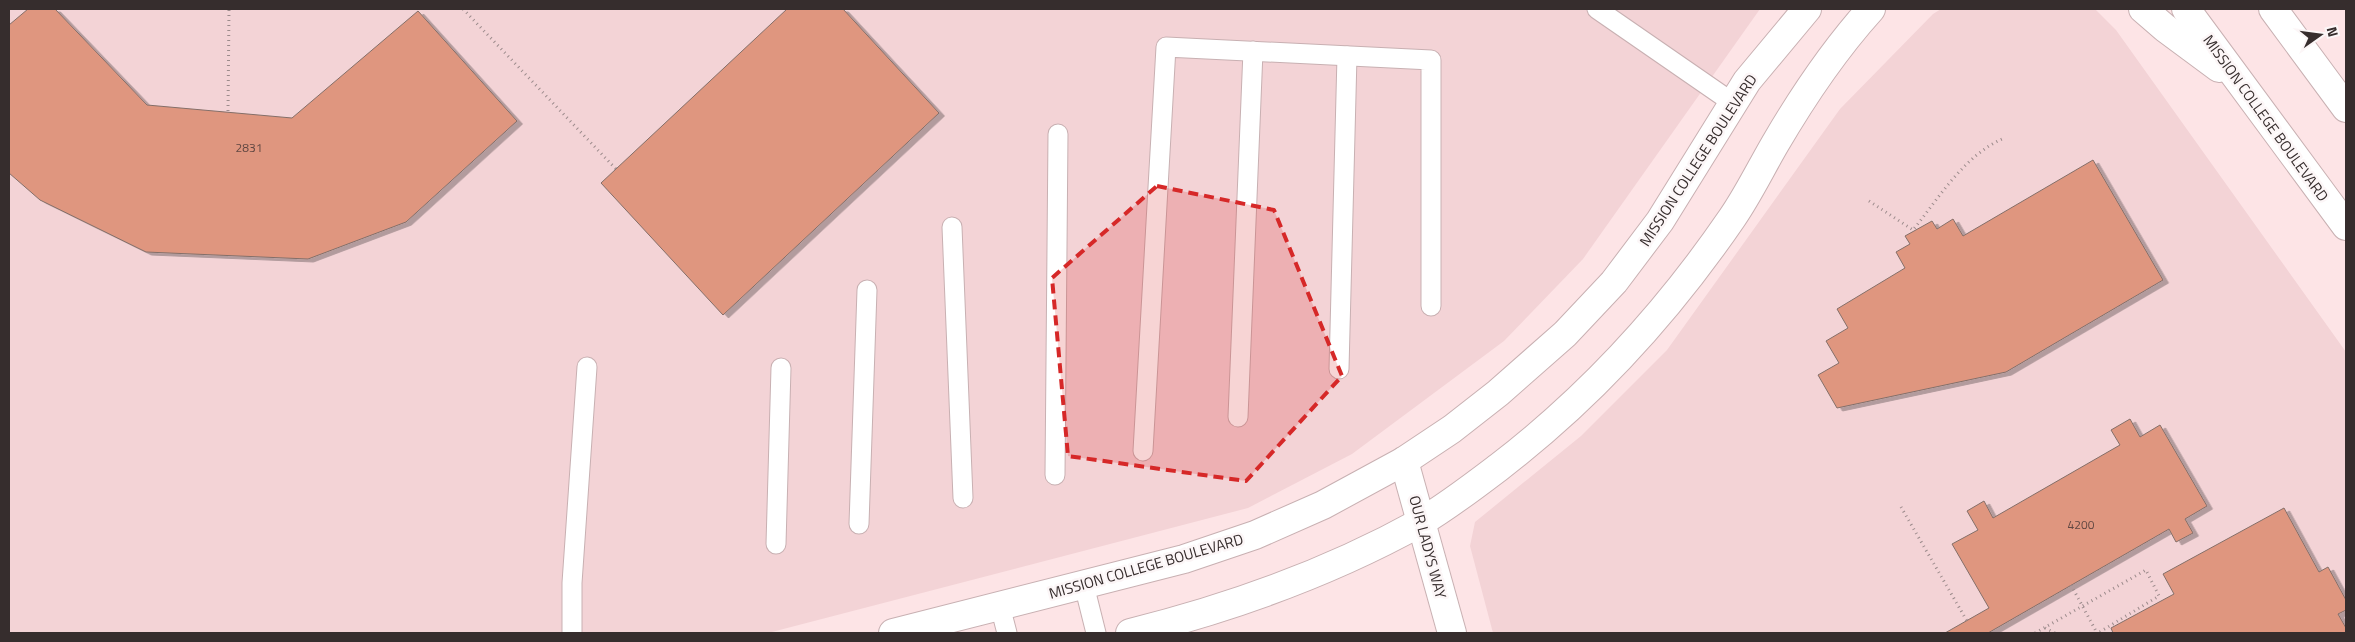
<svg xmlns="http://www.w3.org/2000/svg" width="2355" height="642" font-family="'Titillium Web',sans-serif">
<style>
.built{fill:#f3d3d6}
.building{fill:#df967f;stroke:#846f69;filter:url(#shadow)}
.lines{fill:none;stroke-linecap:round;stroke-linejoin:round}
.service-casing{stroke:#c8b0b2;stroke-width:21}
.minor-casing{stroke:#c8b0b2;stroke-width:30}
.tertiary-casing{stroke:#c8b0b2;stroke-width:30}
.path{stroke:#9c8b8c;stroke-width:3;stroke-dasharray:1 4;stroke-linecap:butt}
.service{stroke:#fff;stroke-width:19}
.minor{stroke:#fff;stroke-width:28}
.tertiary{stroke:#fff;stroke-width:28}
.marked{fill:#d62828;fill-opacity:0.2;stroke:#d62828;stroke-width:4;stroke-dasharray:10 6;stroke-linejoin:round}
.labels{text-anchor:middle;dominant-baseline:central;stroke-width:5;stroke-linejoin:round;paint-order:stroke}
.number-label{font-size:12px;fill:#604742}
.street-label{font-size:15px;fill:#362d2d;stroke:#fcf6f7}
</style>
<defs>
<filter id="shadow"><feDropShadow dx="5.5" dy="3" stdDeviation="0" flood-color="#0004"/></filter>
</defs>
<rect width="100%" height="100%" fill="#fde4e6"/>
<g class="built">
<polygon points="9,9 1760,9 1583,259 1504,341 1352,454 1248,508 768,633 9,633"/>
<polygon points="1941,9 2095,9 2116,30 2346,352 2346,633 1493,633 1470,546 1475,522 1581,436 1667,350 1840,109 1933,14"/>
</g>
<g class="building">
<polygon points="28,9 55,9 147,105 292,118 418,11 517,121 406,222 308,259 146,252 40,200 9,173 9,25"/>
<polygon points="787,9 843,9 939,113 723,315 601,183"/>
<polygon points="2093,160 2163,280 2006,372 1837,408 1818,375 1839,363 1826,341 1848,328 1837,309 1905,268 1896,252 1910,244 1905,236 1932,221 1937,229 1953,219 1963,236"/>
<polygon points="2130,419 2140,437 2160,425 2207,506 2185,519 2193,533 2176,542 2169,529 1988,633 1945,633 1989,608 1952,544 1978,530 1967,511 1984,501 1993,518 2120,445 2111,430"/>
<polygon points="2284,508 2319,572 2328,567 2346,600 2346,610 2338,614 2346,628 2346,633 2113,633 2111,628 2174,594 2163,574"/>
</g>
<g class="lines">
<defs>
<g id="service">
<polyline points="1597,9 1733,103"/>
<polyline points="952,227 963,498"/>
<polyline points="1339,369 1347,56"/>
<polyline points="1238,417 1253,51"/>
<polyline points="1143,451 1166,47 1431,60 1431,306"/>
<polyline points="1055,475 1058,134"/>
<polyline points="859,524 867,290"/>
<polyline points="776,544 781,368"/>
<polyline points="1084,585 1096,633"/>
<polyline points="1000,606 1007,633"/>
<polyline points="572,633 572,583 587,367"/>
</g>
<polyline id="minor" points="1404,461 1452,633"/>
<g id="tertiary">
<polyline points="2143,9 2165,28 2219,68"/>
<polyline points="2186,9 2346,226"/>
<polyline points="2273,9 2346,108"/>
<polyline points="893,633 1184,559 1255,535 1323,505 1404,461 1452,429 1498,393 1565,334 1614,282 1660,221 1747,81 1807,9"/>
<path d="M 1130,633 C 1231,608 1329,573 1421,522 C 1448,506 1474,486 1499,467 C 1590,397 1667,313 1732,218 C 1748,195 1761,168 1775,144 C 1803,96 1834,50 1871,9"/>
</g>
</defs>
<use href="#service" class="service-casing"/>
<use href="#minor" class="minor-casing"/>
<use href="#tertiary" class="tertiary-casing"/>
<g class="path">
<polyline points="463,9 616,169"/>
<polyline points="228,111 229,9"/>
<path d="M 1869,201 L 1913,230 C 1938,199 1964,156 2002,139"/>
<polyline points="1901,507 1967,621"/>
<polyline points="2071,585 2097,633"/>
<polyline points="2045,628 2055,633"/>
<polyline points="2035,633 2146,570 2159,596 2098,633"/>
</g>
<use href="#service" class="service"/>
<use href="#minor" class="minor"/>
<use href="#tertiary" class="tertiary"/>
</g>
<path class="marked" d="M 1157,186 L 1274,210 L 1342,376 L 1246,481 L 1068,456 L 1052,278 Z"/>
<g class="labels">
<g class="number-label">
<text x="249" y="147">2831</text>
<text x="2081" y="524">4200</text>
</g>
<g class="street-label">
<text transform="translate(2266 118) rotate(54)">MISSION COLLEGE BOULEVARD</text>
<text transform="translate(1698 160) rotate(-57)">MISSION COLLEGE BOULEVARD</text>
<text transform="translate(1428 547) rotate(75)">OUR LADYS WAY</text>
<text transform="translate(1146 566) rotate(-16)">MISSION COLLEGE BOULEVARD</text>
</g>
</g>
<rect width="2355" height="642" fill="none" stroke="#362d2d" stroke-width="20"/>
<g transform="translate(2320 35) rotate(76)" stroke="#fcf6f7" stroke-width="4" paint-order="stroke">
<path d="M0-4L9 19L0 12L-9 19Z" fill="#362d2d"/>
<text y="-8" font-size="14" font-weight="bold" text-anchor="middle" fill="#362d2d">N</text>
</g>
</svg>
